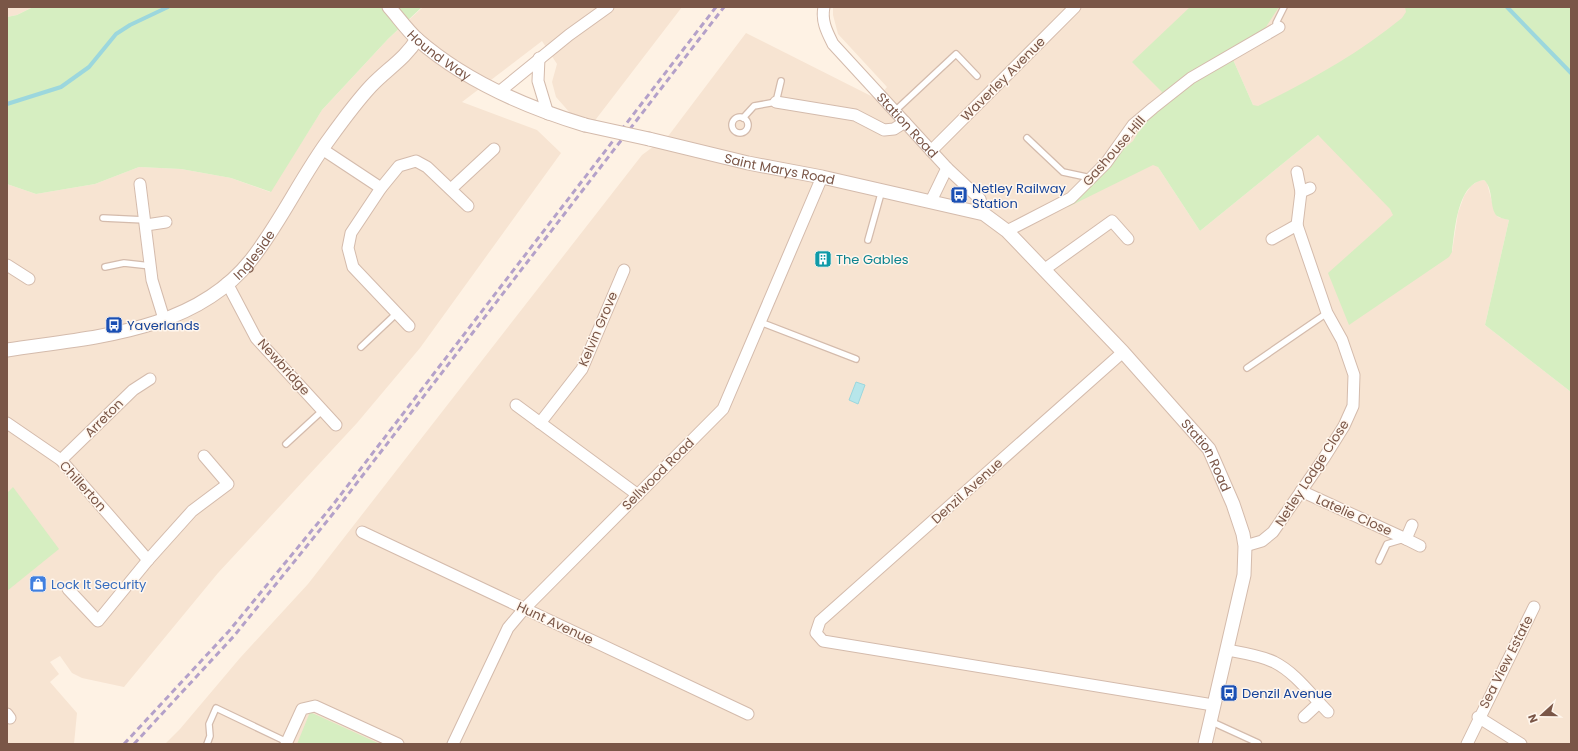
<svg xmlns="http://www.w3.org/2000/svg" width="1578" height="751" font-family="Poppins,sans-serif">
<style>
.residential{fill:#f7e4d2}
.green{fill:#d6eec1}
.water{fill:#b7e6ea;stroke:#9cd7dd}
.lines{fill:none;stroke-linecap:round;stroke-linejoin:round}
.stream{stroke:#9cd7dd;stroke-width:4}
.service-casing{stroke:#d4bbac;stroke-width:8}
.minor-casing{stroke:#d4bbac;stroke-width:13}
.tertiary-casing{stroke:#d4bbac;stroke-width:15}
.service{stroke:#fff;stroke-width:5.5}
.minor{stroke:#fff;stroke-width:11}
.tertiary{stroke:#fff;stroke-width:13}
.rail{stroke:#b4a1c9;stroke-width:3;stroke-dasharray:6 4;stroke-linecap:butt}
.tertiary-bridge-casing{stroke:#d4bbac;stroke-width:15;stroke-linecap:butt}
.tertiary-bridge{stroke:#fff;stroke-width:13}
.labels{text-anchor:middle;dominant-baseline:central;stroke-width:3;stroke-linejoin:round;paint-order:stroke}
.street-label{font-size:13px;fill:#7a5647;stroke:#fff6ed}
.transit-label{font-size:13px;fill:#164399;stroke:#fff6ed;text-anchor:start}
.culture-label{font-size:13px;fill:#0d838f;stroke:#fff6ed;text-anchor:start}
.shop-label{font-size:13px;fill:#366cbe;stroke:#fff6ed;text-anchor:start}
</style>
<rect width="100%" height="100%" fill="#fef2e4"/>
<g class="residential">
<polygon points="7,7 33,7 17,15 7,17"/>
<polygon points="423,7 682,7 593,123 571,114 556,97 552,82 557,64 542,41 462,102 537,130 561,153 420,348 357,423 218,573 124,687 82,678 72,673 60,656 50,662 59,674 50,682 77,713 74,744 7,744 7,184 36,194 95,184 139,167 181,169 231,178 270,192 322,110 388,39"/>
<polygon points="833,7 1448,7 1260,121 1231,55 1158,167 1200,231 1318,135 1452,252 1458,213 1464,196 1471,186 1478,181 1484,180 1487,183 1495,213 1498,217 1509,220 1485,325 1571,392 1571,744 165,744 180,729 240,658 308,584 642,155 669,135 746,33 877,99 887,87 838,34 833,15"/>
</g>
<g class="green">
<polygon points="33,7 422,7 388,39 322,110 271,192 231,178 181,169 139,167 95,184 36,194 7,184 7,17 17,15"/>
<path d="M 1190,7 L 1279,7 L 1264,30 L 1231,55 L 1253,105 L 1258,106 C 1309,81 1358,54 1402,18 L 1406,12 L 1405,7 L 1571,7 L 1571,392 L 1485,325 L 1509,220 C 1505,219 1500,218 1497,216 C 1489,208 1494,189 1484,180 C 1457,183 1455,231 1452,252 L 1449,257 L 1349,325 L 1328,273 L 1393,215 L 1390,209 L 1318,135 L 1200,231 L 1158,167 L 1153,165 L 1068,207 L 1071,198 L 1106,163 L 1133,141 L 1162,92 L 1132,62 Z"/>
<polygon points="13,487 59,549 7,591 7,493"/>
<polygon points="310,712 380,744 297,744"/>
</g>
<polygon class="water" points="856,382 865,385 858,404 849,400"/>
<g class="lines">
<g class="stream">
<polyline points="1507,7 1571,73"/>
<polyline points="7,104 61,87 89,67 116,34 130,25 168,7"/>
</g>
<defs>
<g id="service">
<polyline points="1279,27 1276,23 1284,7"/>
<polyline points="895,111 956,54 977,76"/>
<circle cx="740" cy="125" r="8"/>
<polyline points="743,118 754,106 776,102 781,81"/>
<polyline points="1027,138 1063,172 1091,178"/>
<polyline points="103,218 145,220"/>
<polyline points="868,240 882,190"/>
<polyline points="105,267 124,263 151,266"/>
<polyline points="760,322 856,359"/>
<polyline points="361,347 397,313"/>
<polyline points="1247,368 1327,313"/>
<polyline points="286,444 323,410"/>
<polyline points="1379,561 1387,544 1404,539"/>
<polyline points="1210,721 1258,743"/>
<polyline points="207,744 210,736 209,724 216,708 287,742"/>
</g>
<g id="minor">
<path id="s1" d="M 824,7 C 821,21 827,32 833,44 L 947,168 L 980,199 L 984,214"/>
<polyline points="539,58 538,81 548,114"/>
<polyline points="499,92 569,35 608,7"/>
<polyline points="776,102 855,115 884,130 894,129 905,122"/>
<polyline points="322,149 381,188"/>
<polyline points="931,151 1075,7"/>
<polyline points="1297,172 1301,192"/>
<polyline points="140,184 152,280 164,319"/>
<polyline points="451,189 494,149"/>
<polyline points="931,201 947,168"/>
<polyline points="146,225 166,222"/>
<polyline points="1297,225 1301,192 1310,188"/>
<polyline points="1007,231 1071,198 1106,163 1133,125 1153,108 1191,78 1279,27"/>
<polyline points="7,265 29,279"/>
<polyline points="1045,269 1112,221 1128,239"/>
<polyline points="227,283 256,338 336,425"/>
<polyline points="409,326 353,267 348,248 351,233 381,188 399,166 416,161 427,167 468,206"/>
<polyline points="1123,352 820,621 816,633 823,641 1213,705"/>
<polyline points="516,405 638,495"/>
<polyline points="7,423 61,460 148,560"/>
<polyline points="540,423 582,369 624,270"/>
<polyline points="61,460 133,390 150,379"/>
<polyline points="1301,491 1406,539 1412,525"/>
<polyline points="362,532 748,714"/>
<polyline points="1406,539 1420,546"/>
<polyline points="1245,546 1262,541 1273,532 1324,458 1344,426 1353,406 1354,375 1342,340 1327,313 1297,225 1272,239"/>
<polyline points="68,589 98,621 148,560 192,511 228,484 204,456"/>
<path d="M 1227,650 C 1243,653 1259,655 1274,662 C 1296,673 1311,695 1328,712"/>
<polyline points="7,714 10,718"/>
<polyline points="1304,717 1319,703"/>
<polyline points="1478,717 1521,744"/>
<polyline points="286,744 302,709 315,706 398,744"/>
<polyline points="453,744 508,628 524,609 723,409 822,177"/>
<polyline points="1467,744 1534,607"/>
</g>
<g id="tertiary">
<path id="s2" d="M 389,7 C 398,17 407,30 417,39 C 465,81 525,107 585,125"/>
<path id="s3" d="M 649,139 L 748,163 L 822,177 L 984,214 L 1007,231 L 1123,352 L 1209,449 L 1233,504 L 1243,534 L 1245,546 L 1244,575 L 1205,744"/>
<path id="s4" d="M 7,350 C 91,337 193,333 251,260 C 281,222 301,177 330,138 C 343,120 356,102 371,86 C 386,70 406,58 417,39"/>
</g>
</defs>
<use href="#service" class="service-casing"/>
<use href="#minor" class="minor-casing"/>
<use href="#tertiary" class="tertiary-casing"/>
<use href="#service" class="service"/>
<use href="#minor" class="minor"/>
<use href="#tertiary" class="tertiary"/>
<g class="rail">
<polyline points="124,744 229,631 332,506 716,7"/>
<polyline points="134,744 234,636 336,510 724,7"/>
</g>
<defs>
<polyline id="tertiary-bridge" points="585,125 649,139"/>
</defs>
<use href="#tertiary-bridge" class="tertiary-bridge-casing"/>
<use href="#tertiary-bridge" class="tertiary-bridge"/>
</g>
<defs>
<symbol id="bus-square" viewBox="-11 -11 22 22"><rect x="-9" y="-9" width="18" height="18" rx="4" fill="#1a4fb4" stroke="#fff6ed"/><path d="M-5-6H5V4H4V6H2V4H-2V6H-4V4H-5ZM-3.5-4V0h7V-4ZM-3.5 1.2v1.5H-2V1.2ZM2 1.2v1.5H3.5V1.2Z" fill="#fff"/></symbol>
<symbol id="building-square" viewBox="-11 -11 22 22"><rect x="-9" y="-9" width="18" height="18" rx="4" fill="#0f9aa8" stroke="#fff6ed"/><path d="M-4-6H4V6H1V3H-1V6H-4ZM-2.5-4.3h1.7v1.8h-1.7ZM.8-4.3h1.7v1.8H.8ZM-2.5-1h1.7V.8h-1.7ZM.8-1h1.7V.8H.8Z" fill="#fff"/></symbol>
<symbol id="shop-square" viewBox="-11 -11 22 22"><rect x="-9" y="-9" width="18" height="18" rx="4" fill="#3f7fe0" stroke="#fff6ed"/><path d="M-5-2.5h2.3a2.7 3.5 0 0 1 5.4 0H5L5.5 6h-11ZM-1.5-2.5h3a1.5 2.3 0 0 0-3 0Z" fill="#fff"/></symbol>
</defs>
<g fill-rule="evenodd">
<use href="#bus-square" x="949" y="185" width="20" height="20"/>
<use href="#building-square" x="813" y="249" width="20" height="20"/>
<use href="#bus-square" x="104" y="315" width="20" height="20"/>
<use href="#shop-square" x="28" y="574" width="20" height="20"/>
<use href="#bus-square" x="1219" y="683" width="20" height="20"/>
</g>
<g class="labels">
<g class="street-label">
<text stroke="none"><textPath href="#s2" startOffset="70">Hound Way</textPath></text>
<text transform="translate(1003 79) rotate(-45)">Waverley Avenue</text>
<text stroke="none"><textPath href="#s1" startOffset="149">Station Road</textPath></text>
<text transform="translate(1114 151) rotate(-49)">Gashouse Hill</text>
<text stroke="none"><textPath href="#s3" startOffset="134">Saint Marys Road</textPath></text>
<text stroke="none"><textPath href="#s4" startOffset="273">Ingleside</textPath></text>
<text transform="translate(598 329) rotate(-67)">Kelvin Grove</text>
<text transform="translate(284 367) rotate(48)">Newbridge</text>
<text transform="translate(104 418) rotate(-45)">Arreton</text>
<text stroke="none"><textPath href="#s3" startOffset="673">Station Road</textPath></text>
<text transform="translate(1312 473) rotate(-57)">Netley Lodge Close</text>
<text transform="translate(658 474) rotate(-45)">Sellwood Road</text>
<text transform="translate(83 486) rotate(48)">Chillerton</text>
<text transform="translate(967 491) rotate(-42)">Denzil Avenue</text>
<text transform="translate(1354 515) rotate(24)">Latelie Close</text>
<text transform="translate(555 623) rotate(25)">Hunt Avenue</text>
<text transform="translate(1506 662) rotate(-63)">Sea View Estate</text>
</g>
<g class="transit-label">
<text x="972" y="188">Netley Railway<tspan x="972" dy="15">Station</tspan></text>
<text x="127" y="325">Yaverlands</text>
<text x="1242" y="693">Denzil Avenue</text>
</g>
<g class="culture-label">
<text x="836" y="259">The Gables</text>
</g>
<g class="shop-label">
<text x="51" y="584">Lock It Security</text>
</g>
</g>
<rect width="1578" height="751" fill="none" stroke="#7a5647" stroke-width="16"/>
<g transform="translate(1542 715) rotate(249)" stroke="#fff6ed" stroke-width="3" paint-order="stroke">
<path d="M0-3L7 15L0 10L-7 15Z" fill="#7a5647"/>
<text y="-6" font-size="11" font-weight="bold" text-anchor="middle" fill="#7a5647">N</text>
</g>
</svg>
